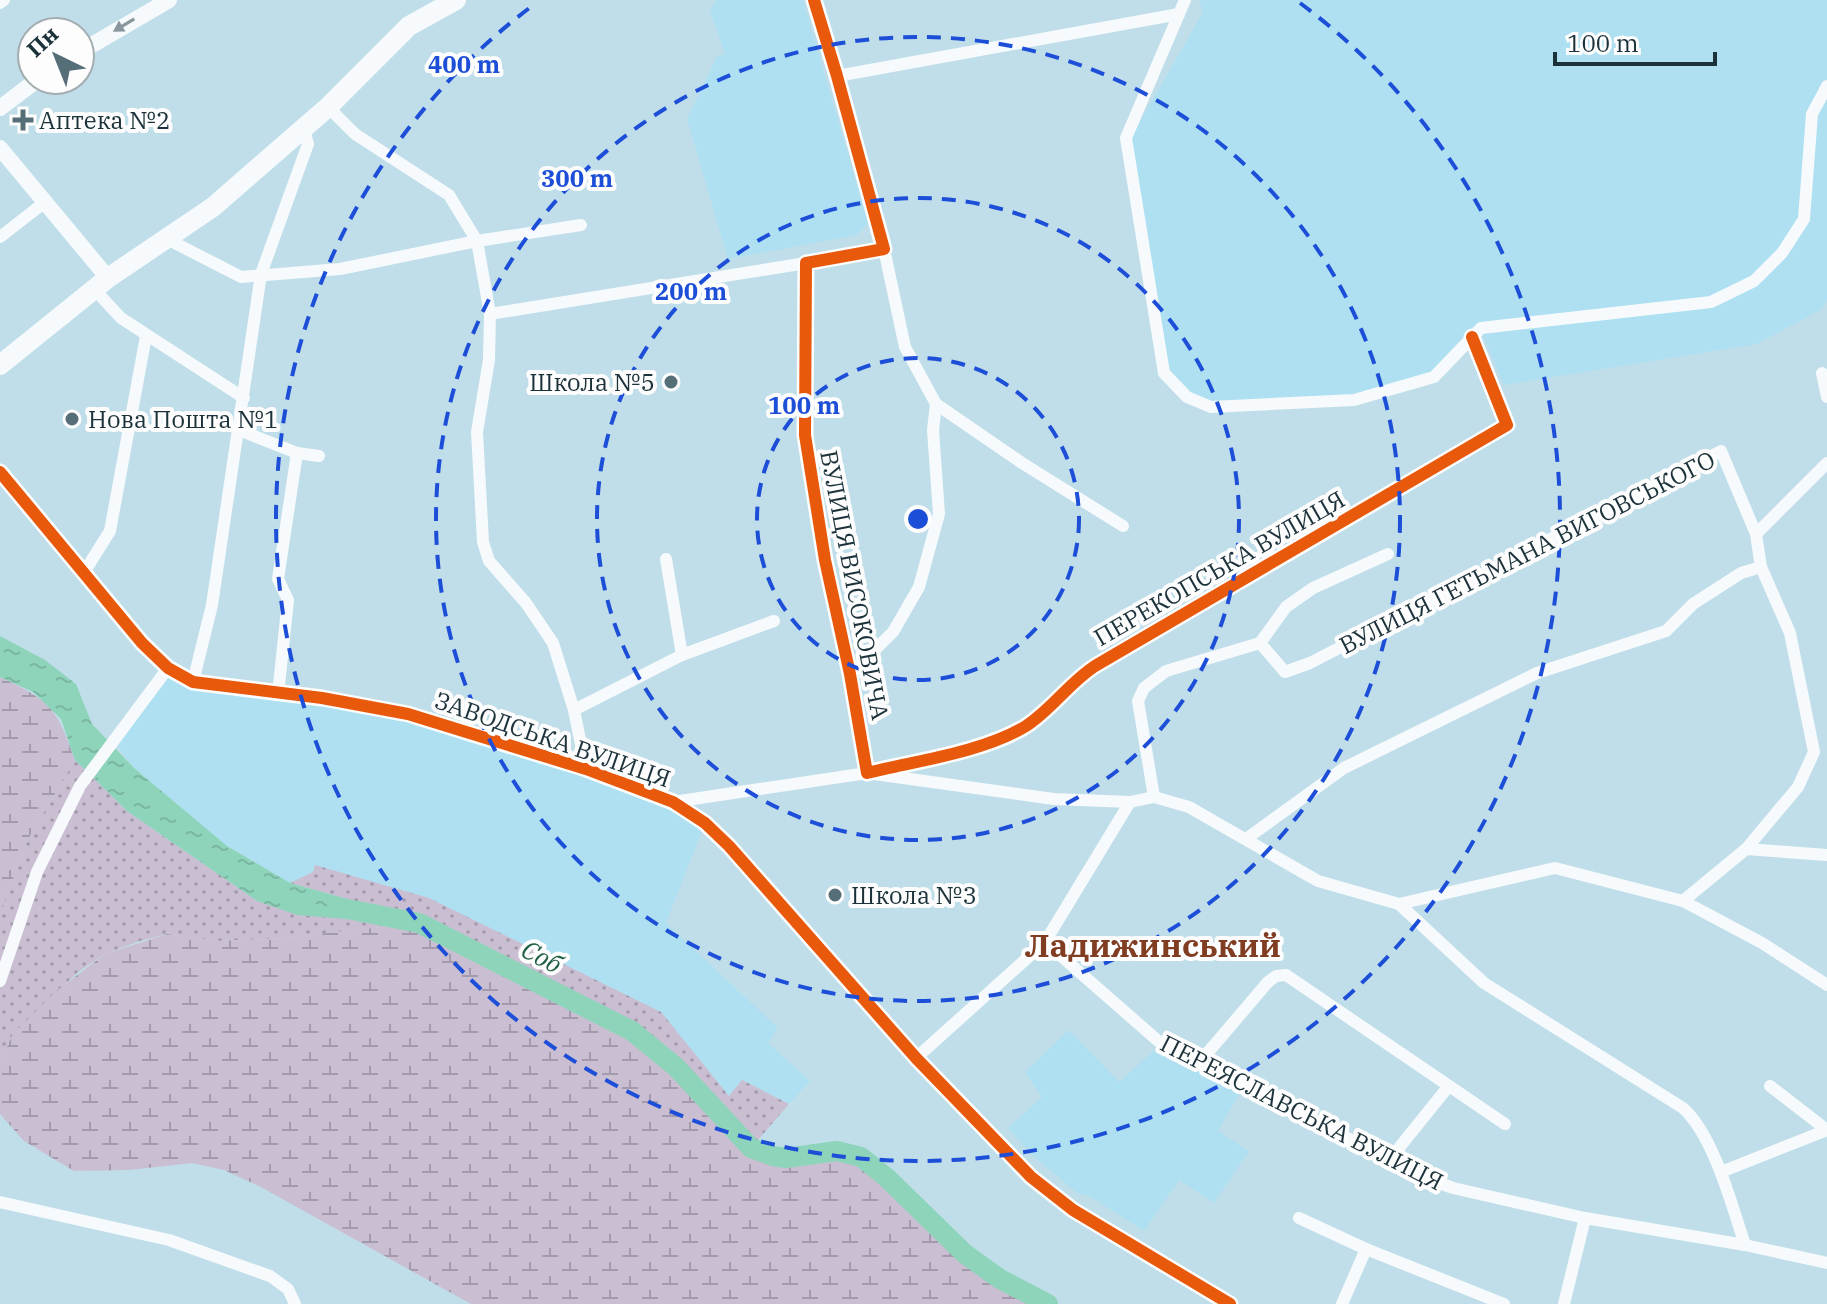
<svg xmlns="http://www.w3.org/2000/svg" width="1827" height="1304" font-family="'IBM Plex Serif',serif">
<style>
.built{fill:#aee0f1}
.grass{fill:url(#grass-dots)}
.wetland{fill:url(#wetland-marsh)}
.water{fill:url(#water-ripples)}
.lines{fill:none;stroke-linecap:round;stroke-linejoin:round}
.river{stroke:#8ed4ba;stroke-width:20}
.minor{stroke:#f6fafc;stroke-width:12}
.tertiary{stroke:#f6fafc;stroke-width:16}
.trunk{stroke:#f6fafc;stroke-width:20}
.cycleway-casing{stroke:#fdfdfd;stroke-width:17}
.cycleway{stroke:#e8590c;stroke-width:12}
.oneway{fill:#89969b}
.ring{fill:none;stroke:#1d4ed8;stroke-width:4;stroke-dasharray:14 10}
.poi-dot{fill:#556e77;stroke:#fdfdfd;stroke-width:3}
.labels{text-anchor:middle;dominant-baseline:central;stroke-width:8;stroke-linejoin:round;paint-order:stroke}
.poi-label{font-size:24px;fill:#1c323a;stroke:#fdfdfd;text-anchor:start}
.street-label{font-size:24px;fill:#1c323a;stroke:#fdfdfd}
.water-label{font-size:26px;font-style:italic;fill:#1d5f43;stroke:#fdfdfd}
.district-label{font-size:32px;font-weight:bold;fill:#803d22;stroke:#fdfdfd}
.centre{fill:#1d4ed8;stroke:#fdfdfd;stroke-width:4}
.ring-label{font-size:24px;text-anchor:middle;font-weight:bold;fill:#1d4ed8;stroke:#fdfdfd;stroke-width:8;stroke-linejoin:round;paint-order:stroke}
</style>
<defs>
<pattern id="grass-dots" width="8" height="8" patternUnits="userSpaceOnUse" patternTransform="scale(2)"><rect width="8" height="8" fill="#cabed2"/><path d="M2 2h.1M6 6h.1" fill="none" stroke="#a39bab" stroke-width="1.8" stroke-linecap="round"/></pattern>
<pattern id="wetland-marsh" width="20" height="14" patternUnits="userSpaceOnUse" patternTransform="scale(2)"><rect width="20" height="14" fill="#cabed2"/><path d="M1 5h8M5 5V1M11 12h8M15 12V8" fill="none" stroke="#a39bab"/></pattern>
<pattern id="water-ripples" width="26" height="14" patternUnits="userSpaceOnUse" patternTransform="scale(2)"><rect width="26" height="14" fill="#8ed4ba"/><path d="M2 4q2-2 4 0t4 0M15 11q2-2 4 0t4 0" fill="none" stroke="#7ab6a1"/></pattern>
</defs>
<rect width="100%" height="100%" fill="#c0dee9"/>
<g class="built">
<polygon points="716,0 803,0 868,223 857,235 728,259 687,119 717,56 725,54 710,11"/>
<polygon points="1199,0 1827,0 1827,299 1822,309 1757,344 1504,385 1479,327 1433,375 1353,396 1212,404 1189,394 1167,372 1130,139 1203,12"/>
<polygon points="168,668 193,682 372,706 673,802 705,823 666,923 778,1028 768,1043 810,1081 789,1104 742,1080 729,1097 660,1012 313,872 290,883 227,846 134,768 122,753 115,738"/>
<polygon points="1069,1030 1119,1082 1158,1047 1240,1093 1218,1131 1249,1151 1214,1203 1179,1180 1144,1231 1091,1197 1076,1192 1031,1154 1008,1128 1042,1097 1025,1072"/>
</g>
<polygon class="grass" points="75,760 127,811 257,901 363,912 351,900 290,883 313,872 315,865 429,898 661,1012 729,1096 742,1080 789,1104 751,1148 676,1067 632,1031 419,923 272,939 216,941 167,934 140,941 105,954 78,972 13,1034 0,1062 0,913 27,841"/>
<g class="wetland">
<path d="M 0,677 C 51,701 57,708 75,760 L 27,841 L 0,914 Z"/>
<polygon points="419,923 632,1031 676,1067 751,1148 773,1156 786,1158 837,1151 861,1157 886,1177 965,1254 1000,1279 1048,1304 471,1304 259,1186 224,1170 192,1163 129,1170 74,1171 24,1141 0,1114 0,1062 13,1034 55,992 105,954 167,934 216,941 272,939"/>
</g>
<polygon class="water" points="0,636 45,660 76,684 92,724 134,768 227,846 290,883 351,900 363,912 347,919 297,915 257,901 127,811 75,760 61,719 33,692 0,677"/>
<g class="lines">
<polyline class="river" points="337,907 419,923 632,1031 676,1067 751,1148 773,1156 786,1158 837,1151 861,1157 886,1177 965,1254 1000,1279 1048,1304"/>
<g class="minor">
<path d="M 814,0 L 837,76 L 884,249 L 806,263 L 805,435 L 825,560 L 850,674 L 867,773 C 915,761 984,752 1026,726 C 1052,709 1069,683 1095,666 L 1507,425 L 1472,337"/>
<polyline points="1185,0 1126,138 1164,373 1187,397 1211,407 1354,400 1434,377 1481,328 1711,302 1754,281 1782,253 1804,219 1812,114 1827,86"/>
<polyline points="0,3 4,0"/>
<polyline points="837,76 1179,14"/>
<polyline points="328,107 355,134 449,195 477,241 490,314 489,360 477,432 483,542 489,561 526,603 553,643 574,710 586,769"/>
<polyline points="0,237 45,202"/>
<polyline points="167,239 241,277 340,269 477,241 581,225"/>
<polyline points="94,289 121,318 244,398"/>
<polyline points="490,314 806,263"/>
<polyline points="1822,373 1827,397"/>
<polyline points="936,404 1022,463 1123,526"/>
<polyline points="239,430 297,453 319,456"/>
<polyline points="0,472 142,643 168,668 193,682 322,698 408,714 586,769 673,802 705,823 729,846 916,1058 1031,1177 1073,1210 1230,1304"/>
<polyline points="1756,534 1827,463"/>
<polyline points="666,559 682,655"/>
<polyline points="83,574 110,531 146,336"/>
<polyline points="1260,643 1285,672 1310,663 1721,451 1756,534 1761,567 1790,633 1814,752 1798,787 1746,849 1683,901"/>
<polyline points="850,674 893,632 919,587 939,514 933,430 936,404 905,347 884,249"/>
<polyline points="193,682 212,605 261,274 308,144 304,130"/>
<polyline points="278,694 288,600 278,579 297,453"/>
<polyline points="574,710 682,655 774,621"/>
<polyline points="1154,797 1138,701 1144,688 1166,671 1260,643 1286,607 1313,588 1388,554"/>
<polyline points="673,802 867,773 1054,799 1130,802 1154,797 1189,807 1318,881 1399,904 1555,868 1683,901 1762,943 1827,985"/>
<polyline points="1246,839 1344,768 1537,673 1666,631 1693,604 1741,573 1761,567"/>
<polyline points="1746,849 1827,855"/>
<path d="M 1399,904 L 1484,983 L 1683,1108 C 1714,1136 1732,1206 1745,1245"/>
<polyline points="1045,942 1157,1040 1198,1064 1434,1181 1453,1188 1585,1218 1745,1245 1827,1263"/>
<polyline points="0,981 37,872 80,786 168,668"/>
<polyline points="916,1058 1045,942 1130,802"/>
<polyline points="1198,1064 1268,982 1276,976 1286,975 1505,1124"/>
<polyline points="1770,1086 1827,1130"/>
<polyline points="1390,1159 1448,1087"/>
<polyline points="1721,1172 1827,1130"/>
<polyline points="0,1202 169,1240 270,1276 288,1289 295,1304"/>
<polyline points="1299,1218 1366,1249 1504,1304"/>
<polyline points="1342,1304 1366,1249"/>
<polyline points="1564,1304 1585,1218"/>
</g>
<g class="tertiary">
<polyline points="80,52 169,0"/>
<polyline points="0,108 37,80"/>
<polyline points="0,148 108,278"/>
</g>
<polyline class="trunk" points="0,365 108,278 213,207 328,107 409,26 456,0"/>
<defs>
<g id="cycleway">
<path d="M 814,0 L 837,76 L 884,249 L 806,263 L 805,435 L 825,560 L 850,674 L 867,773 C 915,761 984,752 1026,726 C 1052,709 1069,683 1095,666 L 1507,425 L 1472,337"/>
<polyline points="0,472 142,643 168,668 193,682 322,698 408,714 586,769 673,802 705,823 729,846 916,1058 1031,1177 1073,1210 1230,1304"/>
</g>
</defs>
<use href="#cycleway" class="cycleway-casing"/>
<use href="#cycleway" class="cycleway"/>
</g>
<defs><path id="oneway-solid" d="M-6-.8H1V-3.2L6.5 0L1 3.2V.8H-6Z" transform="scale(2)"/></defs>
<use class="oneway" href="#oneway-solid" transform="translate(124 25) rotate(149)"/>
<g class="ring">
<circle cx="918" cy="519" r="161"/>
<circle cx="918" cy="519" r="321"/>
<circle cx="918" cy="519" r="482"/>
<path d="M1300 3A642 642 0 1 1 536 3"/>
</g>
<g class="poi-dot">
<path d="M19 108h8v8h8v8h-8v8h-8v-8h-8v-8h8z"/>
<circle cx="671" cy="382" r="8"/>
<circle cx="72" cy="419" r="8"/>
<circle cx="835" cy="895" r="8"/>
</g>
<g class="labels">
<g class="poi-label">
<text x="39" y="120">Аптека №2</text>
<text x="655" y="382" text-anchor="end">Школа №5</text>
<text x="88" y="419">Нова Пошта №1</text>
<text x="851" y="895">Школа №3</text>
</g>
<g class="street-label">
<text transform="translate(1527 552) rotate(-27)">ВУЛИЦЯ ГЕТЬМАНА ВИГОВСЬКОГО</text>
<text transform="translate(1219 568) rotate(-30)">ПЕРЕКОПСЬКА ВУЛИЦЯ</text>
<text transform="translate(855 585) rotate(79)">ВУЛИЦЯ ВИСОКОВИЧА</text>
<text transform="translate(553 739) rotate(19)">ЗАВОДСЬКА ВУЛИЦЯ</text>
<text transform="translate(1302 1112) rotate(27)">ПЕРЕЯСЛАВСЬКА ВУЛИЦЯ</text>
</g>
<g class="water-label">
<text transform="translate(542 956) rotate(27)">Соб</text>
</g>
<g class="district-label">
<text x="1153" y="945">Ладижинський</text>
</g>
</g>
<circle cx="918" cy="519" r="12" class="centre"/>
<g class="ring-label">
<text x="464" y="73">400 m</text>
<text x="577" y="187">300 m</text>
<text x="691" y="300">200 m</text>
<text x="804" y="414">100 m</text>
</g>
<g transform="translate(56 56) rotate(317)"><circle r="38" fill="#fdfdfd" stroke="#a3acaf" stroke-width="2"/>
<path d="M0-6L14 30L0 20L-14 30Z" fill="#556e77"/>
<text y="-12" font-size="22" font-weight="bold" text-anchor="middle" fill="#1c323a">Пн</text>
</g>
<path d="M1555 52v12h160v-12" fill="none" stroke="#1c323a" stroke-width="4"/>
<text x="1567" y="52" font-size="24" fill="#1c323a" stroke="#fdfdfd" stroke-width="6" paint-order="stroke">100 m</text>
</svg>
